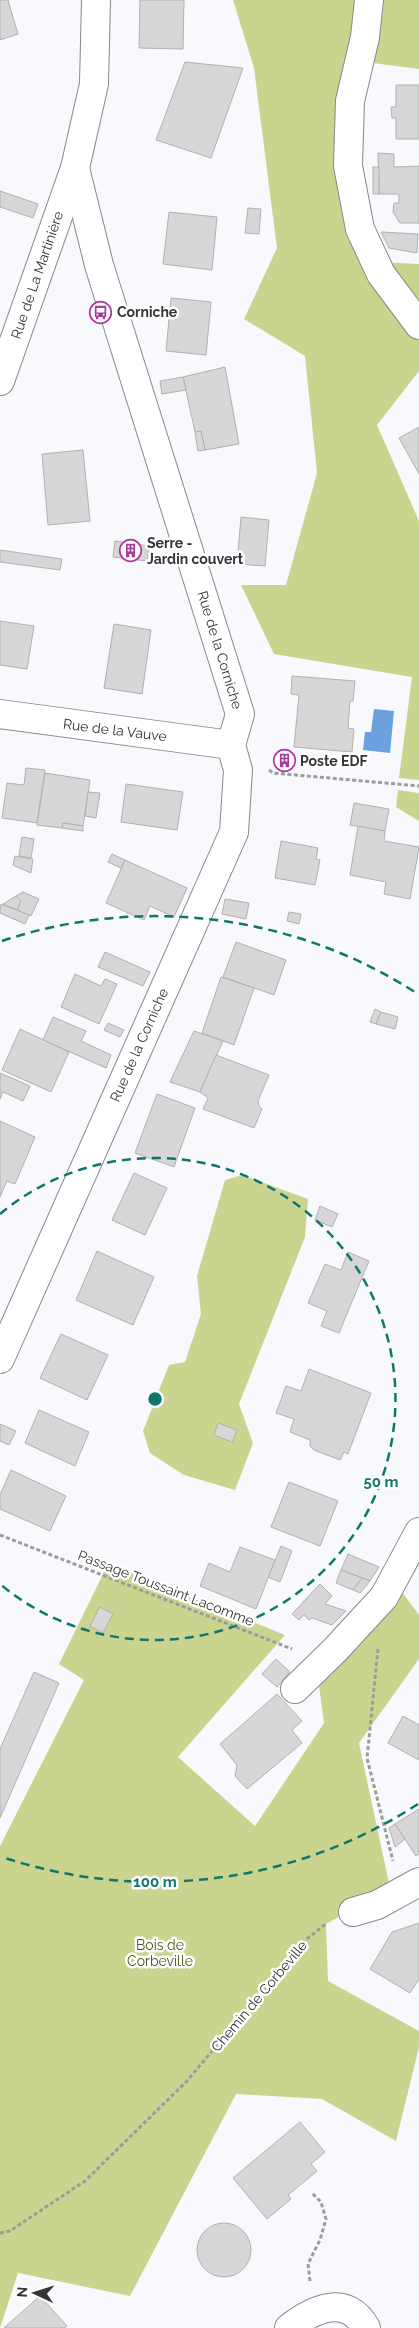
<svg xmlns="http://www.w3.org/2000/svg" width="419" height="2328" font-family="Raleway,sans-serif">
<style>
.green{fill:#cbd48f}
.water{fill:#6ca1e0}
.building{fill:#d9d6d8;stroke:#b3b0b2}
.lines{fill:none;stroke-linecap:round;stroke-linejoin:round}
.minor-casing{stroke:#86888a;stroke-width:30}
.path{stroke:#9a9c9e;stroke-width:3;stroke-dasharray:4 2.5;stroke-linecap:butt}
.minor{stroke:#fff;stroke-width:28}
.ring{fill:none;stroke:#0f766e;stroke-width:2.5;stroke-dasharray:9 6}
.labels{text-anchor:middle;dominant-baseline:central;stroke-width:5;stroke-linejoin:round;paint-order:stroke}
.street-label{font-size:14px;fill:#333435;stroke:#fff}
.poi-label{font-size:14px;font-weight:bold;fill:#333435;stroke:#fff;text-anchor:start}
.park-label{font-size:14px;fill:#505518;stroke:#fff}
.centre{fill:#0f766e;stroke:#fff;stroke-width:2.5}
.ring-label{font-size:15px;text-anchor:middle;font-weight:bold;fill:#0f766e;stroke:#fff;stroke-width:5;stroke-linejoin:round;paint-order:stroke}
</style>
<rect width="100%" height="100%" fill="#f7f9fc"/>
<g class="green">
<polygon points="233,0 419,0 419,69 357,61 349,97 378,262 419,264 419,371 377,425 419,521 419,780 399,778 412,677 274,654 241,585 286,585 317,473 305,356 244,319 277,248 254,68"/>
<polygon points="398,790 419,793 419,821 396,807"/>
<polygon points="242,1175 308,1199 305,1237 239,1404 253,1443 235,1490 184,1475 150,1453 143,1431 169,1365 185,1362 201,1314 197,1276 225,1180"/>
<polygon points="108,1564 285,1635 178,1757 255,1826 324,1723 318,1678 399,1588 419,1615 419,1659 359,1743 390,1888 326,1924 328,1981 419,2031 419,2047 396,2141 322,2099 236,2094 130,2296 18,2273 0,2328 0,1846 84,1680 59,1664"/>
</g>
<polygon class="water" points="374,709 394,711 390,753 363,750 365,732 371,732"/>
<g class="building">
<polygon points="0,0 8,0 18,34 0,40"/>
<polygon points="140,0 184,0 183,49 139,48"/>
<polygon points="185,62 243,68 211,158 156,140"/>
<polygon points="396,85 419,85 419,139 396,139 396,118 392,118 391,107 396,107"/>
<polygon points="378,153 394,154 394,167 419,166 419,223 400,223 393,212 394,203 399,203 399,194 379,194"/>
<rect x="373" y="167" width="6" height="27"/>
<polygon points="0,191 38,204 33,218 0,207"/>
<polygon points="248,208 261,209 259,234 245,233"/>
<polygon points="169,212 217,217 212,270 163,264"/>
<polygon points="381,232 418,234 417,253 389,248"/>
<polygon points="171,298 211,302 206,355 166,351"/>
<polygon points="225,367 239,444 205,450 201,431 195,432 183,377"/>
<polygon points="183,377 186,390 162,394 160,381"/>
<polygon points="419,427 419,474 399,438"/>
<polygon points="201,431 205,450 198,451 195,432"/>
<polygon points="83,450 90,521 48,525 42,454"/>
<polygon points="241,517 269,520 265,566 237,564"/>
<polygon points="115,541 149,546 147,561 113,557"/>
<polygon points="0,550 62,559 60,570 0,562"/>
<polygon points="0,621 34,626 27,669 0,665"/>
<polygon points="114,624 151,630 142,694 104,688"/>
<polygon points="292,676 355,681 353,701 350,701 348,728 354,729 352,752 294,747 299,695 291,694"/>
<polygon points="279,753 290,754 289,768 277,767"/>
<polygon points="26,768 45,770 37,823 2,818 7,783 24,785"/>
<polygon points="45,773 90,780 83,826 63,823 62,828 37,825"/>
<polygon points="126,784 183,792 177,830 121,822"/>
<polygon points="88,792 100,793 96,818 85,816"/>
<polygon points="354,803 389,809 385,831 350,825"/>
<polygon points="63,823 83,826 83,831 62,828"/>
<polygon points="358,826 385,831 384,841 419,847 410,899 384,894 386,882 350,875"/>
<polygon points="22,837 34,839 31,858 19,856"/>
<polygon points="281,841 318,848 316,859 320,860 315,885 275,878"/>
<polygon points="112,854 125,860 121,868 108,862"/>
<polygon points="15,856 33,859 31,873 13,865"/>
<polygon points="125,860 187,888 174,917 150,906 144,920 106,903"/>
<polygon points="23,892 39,899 31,916 17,910 21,901 16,896"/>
<polygon points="16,896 21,901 17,910 3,904"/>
<polygon points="225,899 249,903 246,919 222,914"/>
<polygon points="1,904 29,915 25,924 0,913"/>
<polygon points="289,912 301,914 299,924 287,921"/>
<polygon points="236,942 286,960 274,995 223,977"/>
<polygon points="105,952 150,972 143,986 98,967"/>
<polygon points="75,974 101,986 105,979 117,984 99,1024 61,1007"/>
<polygon points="221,977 254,988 234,1045 202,1033"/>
<polygon points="375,1009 381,1012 376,1024 370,1022"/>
<polygon points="381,1012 398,1017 395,1029 376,1024"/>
<polygon points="53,1017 86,1031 81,1041 111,1055 106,1068 43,1040"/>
<polygon points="108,1023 124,1030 120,1037 104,1030"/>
<polygon points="20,1029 69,1052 51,1092 2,1070"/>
<polygon points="194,1031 223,1041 200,1092 170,1082"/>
<polygon points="216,1055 269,1075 258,1101 259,1106 262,1109 254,1128 203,1109 208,1098 200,1092"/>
<polygon points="0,1073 30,1086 23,1101 3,1092 0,1099"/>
<polygon points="157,1094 195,1108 174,1167 135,1153"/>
<polygon points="0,1121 35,1137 15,1184 7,1181 0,1197"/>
<polygon points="134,1173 167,1188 145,1235 112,1220"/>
<polygon points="320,1206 338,1214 332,1227 315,1220"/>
<polygon points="97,1251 154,1277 133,1325 76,1300"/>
<polygon points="348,1252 369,1261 339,1333 321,1326 327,1311 308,1303 325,1264 341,1270"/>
<polygon points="61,1334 108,1355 87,1400 40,1378"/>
<polygon points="309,1369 371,1393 348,1454 344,1452 340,1460 314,1450 310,1446 310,1440 290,1432 294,1419 276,1413 286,1386 301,1391"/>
<polygon points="39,1410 89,1432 75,1466 25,1443"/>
<polygon points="218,1423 237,1430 232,1442 214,1435"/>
<polygon points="0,1424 16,1431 9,1445 0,1441"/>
<polygon points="11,1470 66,1496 50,1531 0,1509 0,1495"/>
<polygon points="289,1482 338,1501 320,1546 271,1527"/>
<polygon points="281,1546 292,1551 280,1582 268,1577"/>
<polygon points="240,1547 275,1560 256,1609 200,1586 209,1563 230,1572"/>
<polygon points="348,1554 379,1567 370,1581 341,1570"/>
<polygon points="341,1570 362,1578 353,1590 336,1583"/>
<polygon points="362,1578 370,1581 360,1593 353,1590"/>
<polygon points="320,1584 332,1596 325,1604 346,1611 332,1625 312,1618 309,1620 304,1615 299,1620 292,1614"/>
<polygon points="100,1607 113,1614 103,1633 90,1626"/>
<polygon points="276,1659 290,1672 277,1687 262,1674"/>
<polygon points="34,1672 59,1683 0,1818 0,1749"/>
<polygon points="277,1694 302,1721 292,1730 302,1743 247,1789 235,1776 237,1765 220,1744"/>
<polygon points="403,1716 419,1725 419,1760 388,1743"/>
<polygon points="419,1809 419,1854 416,1856 395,1824"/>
<polygon points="395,1824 405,1839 395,1847 389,1828"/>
<polygon points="419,1923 419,1979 410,1993 370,1969 392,1932"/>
<polygon points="300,2122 325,2152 311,2164 317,2171 288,2195 291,2199 267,2219 233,2178"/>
<circle cx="224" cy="2250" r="27"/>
<polygon points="40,2296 67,2326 64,2328 4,2328"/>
</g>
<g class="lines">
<defs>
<g id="minor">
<polyline points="369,0 365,37 350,101 348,166 360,229 381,274 419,325"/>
<polyline points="0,381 75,168 94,84 96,0"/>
<polyline points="0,714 231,745"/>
<polyline points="0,1359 234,832 238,770 231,745 240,714 99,265 75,168"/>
<polyline points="295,1689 335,1650 384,1597 419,1532"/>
<polyline points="353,1912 377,1905 419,1882"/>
<path d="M 289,2328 C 313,2309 347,2293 366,2328"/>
</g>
</defs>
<use href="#minor" class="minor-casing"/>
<g class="path">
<polyline points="269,770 273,773 419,786"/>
<polyline points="0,1535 292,1649"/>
<polyline points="378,1649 367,1758 393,1861"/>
<polyline points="0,2233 10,2231 85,2181 187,2081 304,1941 327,1923"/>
<polyline points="310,2281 308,2264 320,2240 326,2219 321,2202 312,2193"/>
</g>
<use href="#minor" class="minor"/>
</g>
<g class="ring">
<path d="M0 1214A241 241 0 1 1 0 1584"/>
<path d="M418 1804A483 483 0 0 1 2 1857M2 941A483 483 0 0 1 418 994"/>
</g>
<defs>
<symbol id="bus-ring" viewBox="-11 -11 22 22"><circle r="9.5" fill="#fff" stroke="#a83c9d" stroke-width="1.5"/><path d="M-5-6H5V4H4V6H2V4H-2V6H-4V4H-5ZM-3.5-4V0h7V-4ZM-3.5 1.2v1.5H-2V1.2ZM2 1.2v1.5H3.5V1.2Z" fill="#a83c9d"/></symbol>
<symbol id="building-ring" viewBox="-11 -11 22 22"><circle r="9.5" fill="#fff" stroke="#a83c9d" stroke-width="1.5"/><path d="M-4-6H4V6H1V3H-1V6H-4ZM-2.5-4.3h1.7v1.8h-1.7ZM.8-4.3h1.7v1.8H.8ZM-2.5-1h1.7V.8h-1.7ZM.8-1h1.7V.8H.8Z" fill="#a83c9d"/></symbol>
</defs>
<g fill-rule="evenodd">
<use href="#bus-ring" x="88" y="300" width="25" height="25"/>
<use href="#building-ring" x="118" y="538" width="25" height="25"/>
<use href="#building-ring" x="272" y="748" width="25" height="25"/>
</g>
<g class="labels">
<g class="street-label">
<text transform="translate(37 275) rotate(-71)">Rue de La Martinière</text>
<text transform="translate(220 650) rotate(73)">Rue de la Corniche</text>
<text transform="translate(115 730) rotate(7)">Rue de la Vauve</text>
<text transform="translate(139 1045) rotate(-66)">Rue de la Corniche</text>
<text transform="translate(166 1588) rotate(21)">Passage Toussaint Lacomme</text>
<text transform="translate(259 1996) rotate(-50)">Chemin de Corbeville</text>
</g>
<g class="poi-label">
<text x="117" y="312">Corniche</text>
<text x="147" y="543">Serre -<tspan x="147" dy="16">Jardin couvert</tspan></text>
<text x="300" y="761">Poste EDF</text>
</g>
<g class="park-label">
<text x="160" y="1945">Bois de<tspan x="160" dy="16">Corbeville</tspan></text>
</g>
</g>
<circle cx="155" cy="1399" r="8" class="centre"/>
<g class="ring-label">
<text x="381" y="1487">50 m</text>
<text x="155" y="1887">100 m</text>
</g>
<g transform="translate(35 2293) rotate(274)" stroke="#ffffff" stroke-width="4" paint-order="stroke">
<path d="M0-4L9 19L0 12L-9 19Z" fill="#333435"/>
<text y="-8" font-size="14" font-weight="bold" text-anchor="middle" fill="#333435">N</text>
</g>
</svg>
